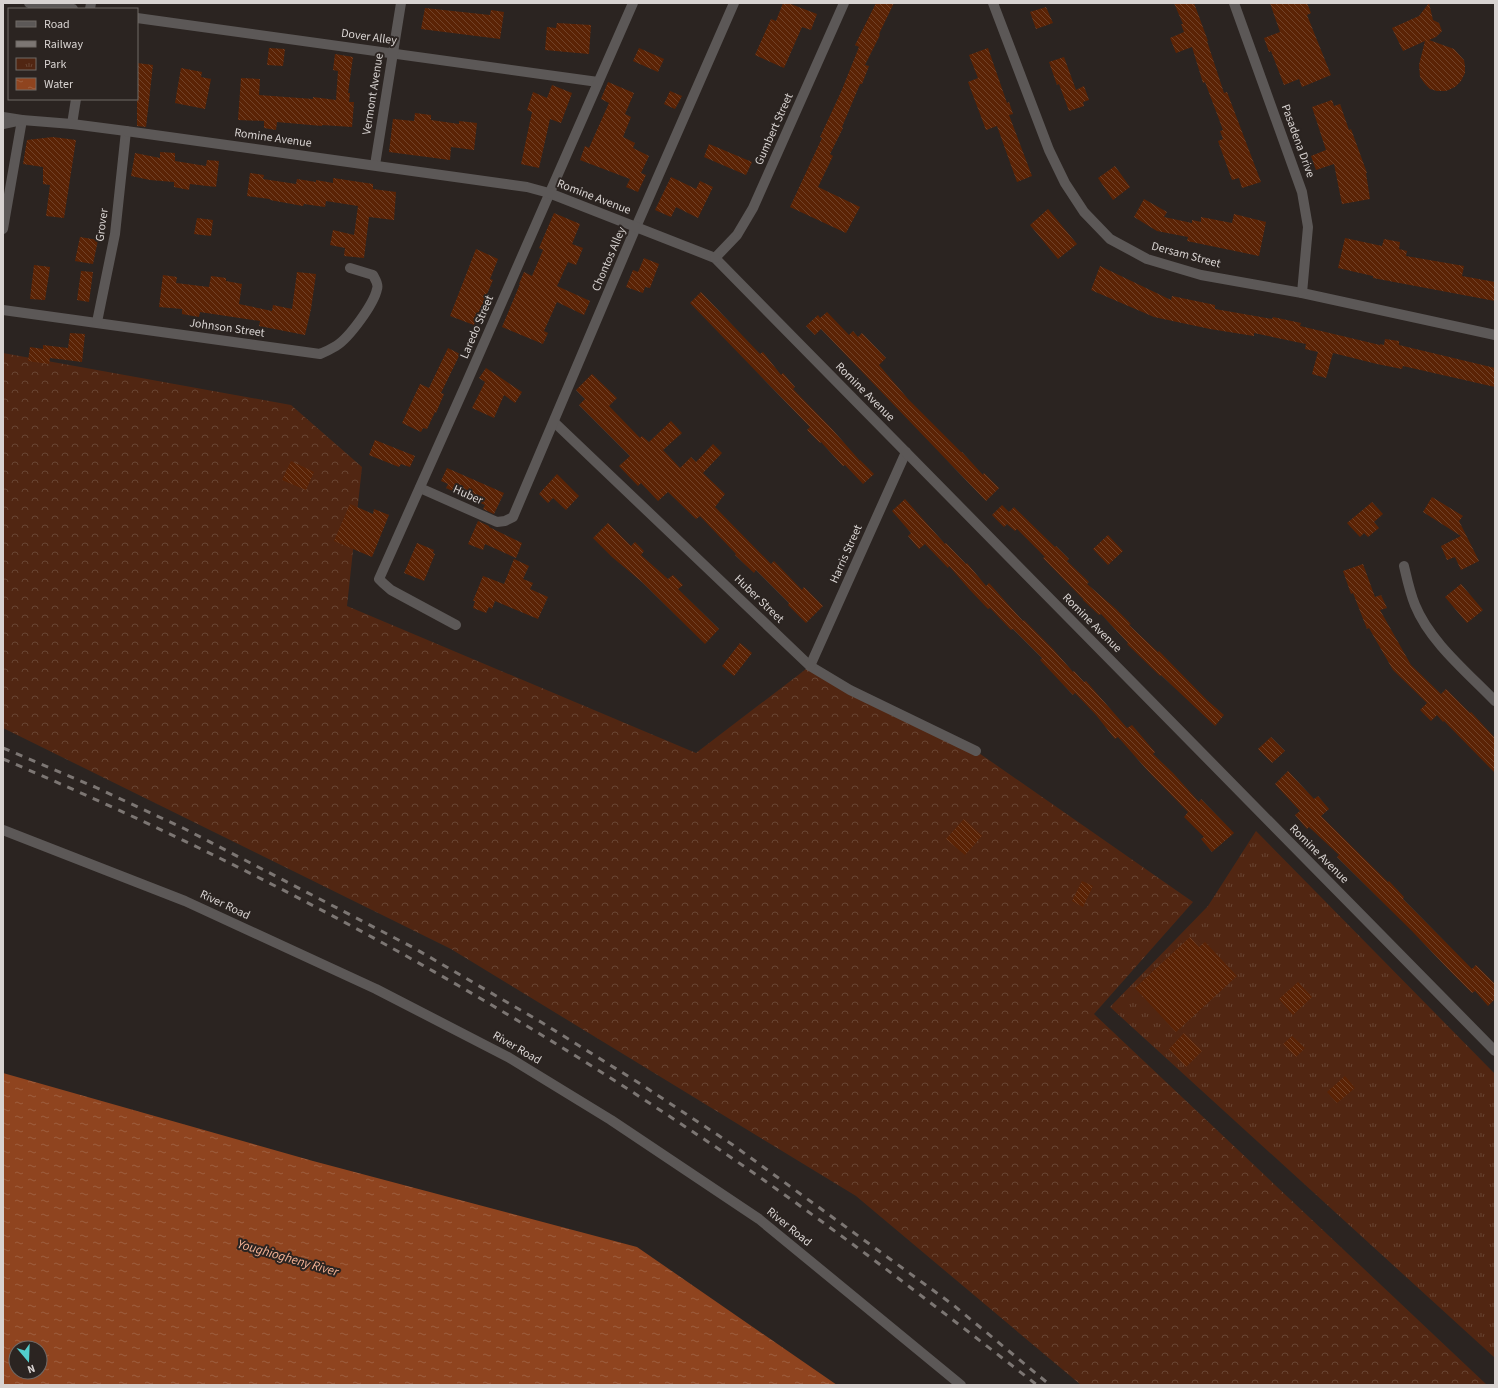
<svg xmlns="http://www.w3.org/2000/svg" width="1498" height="1388" font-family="'Source Sans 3',sans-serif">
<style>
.forest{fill:url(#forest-crowns)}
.park{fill:url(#park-tufts)}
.water{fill:url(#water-ripples);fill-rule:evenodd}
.building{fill:url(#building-back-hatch)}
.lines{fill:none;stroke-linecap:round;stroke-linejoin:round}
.minor{stroke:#5c5857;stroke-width:10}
.tertiary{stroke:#5c5857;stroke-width:10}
.rail{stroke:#7c7673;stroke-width:3;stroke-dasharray:7 7;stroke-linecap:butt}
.labels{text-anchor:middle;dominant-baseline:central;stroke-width:4;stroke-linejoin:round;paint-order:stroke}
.street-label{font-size:12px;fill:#d8d3d1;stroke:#2b2421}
.water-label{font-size:13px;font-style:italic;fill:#f3b295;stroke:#2b2421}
</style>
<defs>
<pattern id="forest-crowns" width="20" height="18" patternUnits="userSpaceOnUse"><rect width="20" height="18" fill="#512612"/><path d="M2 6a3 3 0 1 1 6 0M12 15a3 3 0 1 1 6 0" fill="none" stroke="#694533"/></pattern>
<pattern id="park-tufts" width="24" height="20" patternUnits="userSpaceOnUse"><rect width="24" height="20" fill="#512612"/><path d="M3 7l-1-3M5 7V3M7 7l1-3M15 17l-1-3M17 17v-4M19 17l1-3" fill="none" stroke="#694533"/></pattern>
<pattern id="water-ripples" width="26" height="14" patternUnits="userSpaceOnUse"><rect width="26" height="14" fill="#8f441f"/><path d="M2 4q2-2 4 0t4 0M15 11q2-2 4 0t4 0" fill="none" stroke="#9e5e3e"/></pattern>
<pattern id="building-back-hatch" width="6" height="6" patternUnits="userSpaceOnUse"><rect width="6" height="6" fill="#5b2305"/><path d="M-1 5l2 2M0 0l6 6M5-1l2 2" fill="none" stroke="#724228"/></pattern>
</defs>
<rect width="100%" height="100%" fill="#2b2421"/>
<polygon class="forest" points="3,353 291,405 362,467 347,606 696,753 810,666 976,751 1193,902 1094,1014 1487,1385 1081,1385 856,1196 451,949 3,728"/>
<polygon class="park" points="1256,831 1495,1074 1495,1358 1110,1007 1208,906"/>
<path class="water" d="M 3,1073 L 313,1161 L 637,1247 L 837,1385 L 3,1385 ZM 16,1348 L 40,1348 L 40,1372 L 16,1372 Z"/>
<g class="building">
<polygon points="783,3 788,3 817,14 811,30 802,27 784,68 755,55 771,19 776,21"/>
<polygon points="876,3 894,3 879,34 880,35 865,65 869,66 862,84 860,84 842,127 843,128 830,154 833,156 818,187 860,207 846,233 790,207 822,138 820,137 841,92 859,47 855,45"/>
<polygon points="1174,3 1194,3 1208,41 1207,41 1224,93 1227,92 1261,182 1242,188 1239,178 1232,180 1218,141 1223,139 1220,131 1223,130 1205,82 1203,83 1192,47 1176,53 1170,38 1184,32 1181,24 1183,24"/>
<polygon points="1270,3 1307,3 1311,13 1307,15 1331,75 1302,87 1299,79 1284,85 1271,51 1269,52 1264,38 1280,32"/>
<polygon points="1429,3 1433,20 1439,23 1442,31 1436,37 1429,40 1454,49 1464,60 1465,66 1465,73 1461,81 1455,87 1446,91 1437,91 1430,89 1425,84 1420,77 1419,65 1425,41 1403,51 1392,28 1419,16"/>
<polygon points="1046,7 1053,23 1036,29 1030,12"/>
<polygon points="425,8 490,15 491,10 504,12 500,39 421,29"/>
<polygon points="557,23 591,25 589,54 545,50 547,27 556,28"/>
<polygon points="269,48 285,49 283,66 267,65"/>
<polygon points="639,48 664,59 658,72 633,61"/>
<polygon points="988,48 1007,103 1009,102 1013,114 1009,115 1032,176 1017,182 997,126 986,130 968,82 978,78 969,55"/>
<polygon points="335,54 353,57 348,93 350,93 349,102 354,102 352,127 322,125 322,126 277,122 276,130 264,128 264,121 238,120 241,78 260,79 259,95 313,99 313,97 336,100 338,71 333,70"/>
<polygon points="1064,57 1076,90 1084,86 1089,100 1083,102 1084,106 1069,111 1059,84 1057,85 1049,62"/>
<polygon points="137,63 153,65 146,127 137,126"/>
<polygon points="181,68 202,72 201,77 211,79 205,109 175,103"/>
<polygon points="608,82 634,93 625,114 631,117 623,137 635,143 633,148 649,156 641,173 646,175 638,192 626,187 630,179 580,160 585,146 589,148 609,103 601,99"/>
<polygon points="552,85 572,93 561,123 550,119 539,168 521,164 532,112 527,110 533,92 547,98"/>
<polygon points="670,91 682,96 675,109 664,104"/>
<polygon points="1332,100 1334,106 1340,104 1349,130 1351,129 1367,173 1366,173 1370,199 1342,204 1334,164 1316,170 1311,156 1326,150 1312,107"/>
<polygon points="415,113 431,115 431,120 459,124 459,121 477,123 474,150 451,147 450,160 389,152 393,119 414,121"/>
<polygon points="53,137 76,140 64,218 46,216 50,185 43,184 43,167 23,164 27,140"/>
<polygon points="709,144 752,162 746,175 704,157"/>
<polygon points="160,152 175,153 175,161 206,166 207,160 219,161 216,187 190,184 189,190 174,187 174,182 150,180 131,176 135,153 160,158"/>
<polygon points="1115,166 1130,187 1113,200 1098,178"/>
<polygon points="250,173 264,175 263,179 296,184 297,179 316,182 316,180 333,183 333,178 373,184 373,189 396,192 394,220 369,217 364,258 344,256 345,248 330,245 333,230 354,235 358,206 326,201 325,207 304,204 303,206 270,200 270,199 247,196"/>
<polygon points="671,177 696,189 700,181 713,187 698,218 676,207 671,217 655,210"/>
<polygon points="1144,199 1167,212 1164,217 1192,223 1192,220 1201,222 1201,217 1232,223 1234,214 1266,222 1259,256 1187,241 1188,237 1157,231 1134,217"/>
<polygon points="1048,209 1077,244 1058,259 1030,225"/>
<polygon points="554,213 580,224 572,244 583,248 576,265 568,262 557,286 590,301 584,315 557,302 544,331 548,333 543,344 502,327 520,284 519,284 524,272 532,276 543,250 539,248"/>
<polygon points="197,218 213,220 211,236 194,234"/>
<polygon points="80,237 98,240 93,264 75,261"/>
<polygon points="1345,238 1382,246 1384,239 1400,242 1399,249 1407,251 1406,256 1464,266 1462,276 1495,282 1495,301 1373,278 1373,276 1338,268"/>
<polygon points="476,249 498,259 490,279 493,280 474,325 450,316"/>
<polygon points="644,258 659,264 650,288 645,287 643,293 626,287 633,270 638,272"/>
<polygon points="34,265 50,267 45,300 30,299"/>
<polygon points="1100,266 1171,300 1172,296 1215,305 1215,309 1255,316 1272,319 1273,317 1301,323 1300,326 1380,345 1380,344 1384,345 1385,339 1399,341 1399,345 1495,368 1495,387 1403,366 1402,369 1377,364 1333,353 1326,378 1312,374 1318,352 1305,349 1306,344 1254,333 1254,336 1210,329 1154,317 1091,290"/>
<polygon points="81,271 93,272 89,302 77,300"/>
<polygon points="297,272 316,274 311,309 305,335 259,326 260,321 200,312 199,317 182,314 182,309 159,307 163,275 177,277 176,283 209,287 211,276 226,278 226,281 242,284 239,304 272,311 273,305 292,309"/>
<polygon points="701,292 760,354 763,352 781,375 783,373 795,387 793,389 832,429 860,461 860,460 874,474 863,484 845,465 843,466 821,442 820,443 807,430 810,427 690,303"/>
<polygon points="827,312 849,335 853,331 858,337 862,333 886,358 879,365 908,399 961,452 962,452 983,475 984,473 999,488 986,501 821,329 815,335 806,326 818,315 820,318"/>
<polygon points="70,333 85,334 82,362 50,358 49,364 28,361 30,347 43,349 43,345 68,348"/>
<polygon points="448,348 460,354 441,393 444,394 436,413 435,412 427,429 423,428 421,432 402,423 420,384 429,388"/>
<polygon points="486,368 522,392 515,403 504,395 494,418 472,408 485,382 479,378"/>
<polygon points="592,374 617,398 609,406 640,438 642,436 649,442 671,421 682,433 663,450 680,468 691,457 696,462 713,444 722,453 703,473 725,494 715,507 771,564 774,561 802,590 804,587 823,606 806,623 788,605 789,603 756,570 754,573 735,555 736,554 700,516 696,519 668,492 658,501 641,483 638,486 619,466 630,456 579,405 585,399 576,390"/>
<polygon points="375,440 415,456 410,467 401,464 399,467 369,455"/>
<polygon points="291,461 314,472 306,490 282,480"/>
<polygon points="447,468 504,493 494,514 483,509 485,505 446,488 448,484 441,481"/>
<polygon points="557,474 579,496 566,510 553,498 548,503 539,494"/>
<polygon points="1432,497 1463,516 1459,521 1479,561 1461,570 1455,557 1447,560 1441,546 1461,536 1423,512"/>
<polygon points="905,499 945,544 946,543 966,564 967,563 986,586 989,583 1023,621 1024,620 1053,649 1073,672 1074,671 1084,682 1086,681 1127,728 1132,725 1155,752 1153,754 1173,773 1199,802 1201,799 1234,833 1212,852 1201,839 1204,837 1184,817 1188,812 1148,771 1118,737 1115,739 1096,715 1075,693 1073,695 1040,660 1042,658 1013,629 1011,630 990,608 988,609 969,589 949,566 948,568 925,544 919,549 908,536 911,533 892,511"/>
<polygon points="1372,502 1383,514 1374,522 1379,528 1368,537 1364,533 1360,537 1347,523"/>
<polygon points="350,504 373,514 374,509 389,515 372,557 334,541"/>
<polygon points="1002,505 1009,512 1014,507 1055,547 1056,546 1069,559 1067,561 1089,582 1087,584 1116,609 1131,624 1129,625 1158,652 1159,651 1207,700 1224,715 1215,726 1161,675 1160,676 1127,644 1128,643 1101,614 1099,615 1083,600 1083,599 1043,558 1045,557 1017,529 1015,531 1007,524 1004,527 992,515"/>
<polygon points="478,521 489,526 489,527 522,543 516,558 485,544 483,550 468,544"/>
<polygon points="608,523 631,546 635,542 644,551 641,555 668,579 673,575 683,585 678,589 719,629 705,644 642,582 612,557 593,538"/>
<polygon points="1108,535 1123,551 1108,565 1093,549"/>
<polygon points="417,543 434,550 433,553 435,554 424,581 404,573"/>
<polygon points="514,559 529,566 523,579 533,583 530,589 548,597 538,619 495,601 492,609 489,607 486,613 473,608 475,601 473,601 483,576 504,584"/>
<polygon points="1363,564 1375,597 1381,595 1387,608 1380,610 1411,665 1441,694 1446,689 1470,713 1471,712 1495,738 1495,773 1444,721 1443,722 1437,715 1431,721 1420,710 1427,703 1393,670 1369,628 1367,629 1353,593 1351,594 1343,571"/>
<polygon points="1461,584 1483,610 1467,623 1445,597"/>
<polygon points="740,643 752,653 734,676 722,666"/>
<polygon points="1271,737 1285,751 1272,763 1258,749"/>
<polygon points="1288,771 1314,799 1318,796 1329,809 1321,816 1388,882 1389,881 1404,897 1403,899 1472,969 1476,965 1495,984 1495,999 1488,1006 1475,991 1472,993 1451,972 1412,931 1337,857 1339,855 1309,827 1307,829 1295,815 1300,811 1275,784"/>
<polygon points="964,819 982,836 965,855 946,839"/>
<polygon points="1082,881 1093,886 1083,907 1072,901"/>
<polygon points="1190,937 1199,947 1205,942 1237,976 1176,1032 1135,988"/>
<polygon points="1298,982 1312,997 1293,1015 1279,999"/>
<polygon points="1184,1033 1202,1051 1186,1067 1169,1049"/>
<polygon points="1292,1036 1305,1048 1296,1057 1283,1044"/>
<polygon points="1345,1076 1355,1088 1337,1103 1327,1092"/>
</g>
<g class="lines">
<g class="minor">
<polyline points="29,3 73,9"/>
<polyline points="993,3 1049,150 1065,183 1084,212 1110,239 1147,259 1201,275 1302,293 1495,335"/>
<polyline points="1234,3 1302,192 1308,227 1302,293"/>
<polyline points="90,9 91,3"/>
<polyline points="137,18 598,82"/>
<polyline points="3,117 22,120 3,229"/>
<polyline points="72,124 76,99"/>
<polyline points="375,165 401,3"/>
<path d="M 3,310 L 320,354 C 325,352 331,349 336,346 C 349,338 374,304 377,289 C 379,284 375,279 373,275 L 350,268"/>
<polyline points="97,322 115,234 126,131"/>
<polyline points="554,422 810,666 850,690 976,751"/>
<polyline points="420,488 497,522 505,521 513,517 636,227 734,3"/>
<path d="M 1404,566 C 1407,579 1410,593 1415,605 C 1430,642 1467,672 1495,701"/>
<polyline points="456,625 391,590 383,583 379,579 466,384 633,3"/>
<polyline points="810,666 906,452"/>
</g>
<g class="tertiary">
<polyline points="3,124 22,120 72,124 126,131 527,187 549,193 715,258 1495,1051"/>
<polyline points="715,258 737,235 753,208 844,3"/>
<polyline points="3,830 185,901 376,989 508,1057 611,1120 759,1219 961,1385"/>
</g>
<g class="rail">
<polyline points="3,748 95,787 185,829 414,948 541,1022 639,1083 733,1145 952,1304 1050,1385"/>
<path d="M 3,759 C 239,859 465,980 678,1122 C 802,1203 920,1294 1037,1385"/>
</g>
</g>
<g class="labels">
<g class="street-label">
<text transform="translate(369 37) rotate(8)">Dover Alley</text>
<text transform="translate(373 94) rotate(-81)">Vermont Avenue</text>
<text transform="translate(774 129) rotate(-66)">Gumbert Street</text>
<text transform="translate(273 138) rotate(8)">Romine Avenue</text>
<text transform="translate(1298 141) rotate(70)">Pasadena Drive</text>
<text transform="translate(594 197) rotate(21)">Romine Avenue</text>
<text transform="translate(102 225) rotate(-82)">Grover</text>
<text transform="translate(1186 255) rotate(15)">Dersam Street</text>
<text transform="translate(609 259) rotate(-67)">Chontos Alley</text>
<text transform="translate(477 327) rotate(-67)">Laredo Street</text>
<text transform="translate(227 328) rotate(8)">Johnson Street</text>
<text transform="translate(865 392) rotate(45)">Romine Avenue</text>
<text transform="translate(468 495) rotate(24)">Huber</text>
<text transform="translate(846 554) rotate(-66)">Harris Street</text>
<text transform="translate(759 599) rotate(44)">Huber Street</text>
<text transform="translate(1092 623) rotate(45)">Romine Avenue</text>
<text transform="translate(1319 854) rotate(45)">Romine Avenue</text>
<text transform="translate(225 905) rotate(25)">River Road</text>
<text transform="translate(517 1048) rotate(30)">River Road</text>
<text transform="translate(789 1227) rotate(39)">River Road</text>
</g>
<g class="water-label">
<text transform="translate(288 1258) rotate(16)">Youghiogheny River</text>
</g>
</g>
<rect width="1498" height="1388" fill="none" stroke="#d8d3d1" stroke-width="8"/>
<rect x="8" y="8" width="130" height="92" fill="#2b2421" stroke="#706a67"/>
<rect x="16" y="21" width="20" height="6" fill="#5c5857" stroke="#706a67"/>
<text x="44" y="28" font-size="12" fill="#d8d3d1">Road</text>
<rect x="16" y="41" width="20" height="6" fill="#7c7673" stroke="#706a67"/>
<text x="44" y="48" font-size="12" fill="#d8d3d1">Railway</text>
<rect x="16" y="58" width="20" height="12" fill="url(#park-tufts)" stroke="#706a67"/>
<text x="44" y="68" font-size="12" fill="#d8d3d1">Park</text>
<rect x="16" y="78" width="20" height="12" fill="url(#water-ripples)" stroke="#706a67"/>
<text x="44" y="88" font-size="12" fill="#d8d3d1">Water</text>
<g transform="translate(28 1360) rotate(161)"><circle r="19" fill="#2b2421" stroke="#706a67"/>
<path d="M0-3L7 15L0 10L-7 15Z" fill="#52cdcc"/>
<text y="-6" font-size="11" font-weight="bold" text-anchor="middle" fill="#d8d3d1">N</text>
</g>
</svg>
